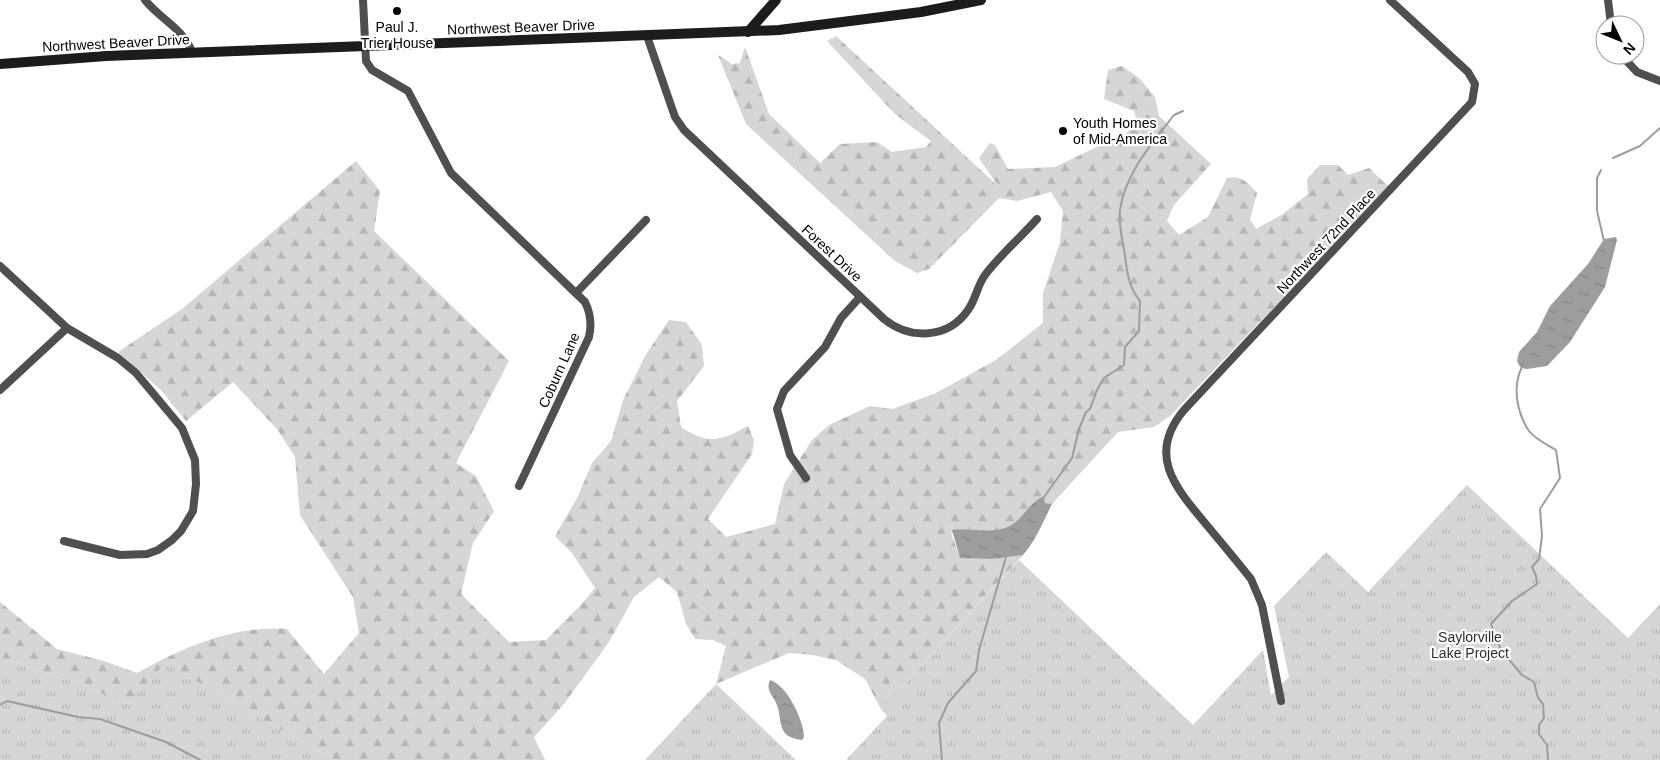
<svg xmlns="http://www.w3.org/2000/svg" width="1660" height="760" font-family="Helvetica,sans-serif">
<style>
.forest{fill:url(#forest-firs)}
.park{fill:url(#park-tufts)}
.water{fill:url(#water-ripples)}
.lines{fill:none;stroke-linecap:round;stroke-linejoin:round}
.stream{stroke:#9d9d9d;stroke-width:2}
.minor{stroke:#4f4f4f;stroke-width:8}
.secondary{stroke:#1c1c1c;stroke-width:10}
.poi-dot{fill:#000;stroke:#fff;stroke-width:2}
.labels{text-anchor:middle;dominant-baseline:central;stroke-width:4.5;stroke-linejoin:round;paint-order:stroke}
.poi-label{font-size:14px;fill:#000;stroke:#fff}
.street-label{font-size:14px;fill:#000;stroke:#fff}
.park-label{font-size:14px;fill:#2d2d2d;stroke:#fff}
</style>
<defs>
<pattern id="forest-firs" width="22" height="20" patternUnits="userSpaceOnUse" patternTransform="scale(1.25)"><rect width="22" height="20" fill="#d6d6d6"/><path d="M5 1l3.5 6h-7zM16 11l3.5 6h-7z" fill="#b6b6b6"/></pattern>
<pattern id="park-tufts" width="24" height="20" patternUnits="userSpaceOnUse" patternTransform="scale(1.25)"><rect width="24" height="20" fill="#d6d6d6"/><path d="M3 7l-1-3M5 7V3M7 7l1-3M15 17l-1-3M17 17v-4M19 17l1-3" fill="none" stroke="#b6b6b6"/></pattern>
<pattern id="water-ripples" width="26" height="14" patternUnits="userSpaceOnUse" patternTransform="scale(1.25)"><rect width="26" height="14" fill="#9d9d9d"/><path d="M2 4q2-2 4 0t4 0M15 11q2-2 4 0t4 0" fill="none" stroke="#858585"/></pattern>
</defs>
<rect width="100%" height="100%" fill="#fff"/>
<path class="forest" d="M 836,36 L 998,186 L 979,158 L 990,143 L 995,145 L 1008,169 L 1055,167 L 1126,133 L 1138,124 L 1134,111 L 1104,99 L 1108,70 L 1122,66 L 1139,78 L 1155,97 L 1159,116 L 1211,164 L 1174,205 L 1167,221 L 1179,235 L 1208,217 L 1227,178 C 1241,175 1248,183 1257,193 L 1250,219 L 1256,229 L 1283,214 L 1308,194 L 1307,179 L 1320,165 L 1338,165 L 1348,175 L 1369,168 L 1389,187 L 1170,416 L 1154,427 L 1118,432 L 1052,504 L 1045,503 L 1044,496 C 1028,503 1023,519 1008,526 C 989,536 969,524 951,533 L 960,558 L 991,559 L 1023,555 L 881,709 L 865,679 L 836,660 L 812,655 L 789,653 L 716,684 L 726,646 L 713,640 L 695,639 L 686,624 L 677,592 L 659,577 L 634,597 L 609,642 L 564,704 L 534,737 L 545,760 L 334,760 L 166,664 L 128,704 L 110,701 L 99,691 L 0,657 L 0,602 L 57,649 L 104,661 L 137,673 C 184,647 233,625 287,629 L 324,674 L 359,633 L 353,597 L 300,515 L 295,457 L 277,429 L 233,382 L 186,421 L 161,390 L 118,352 L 182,309 L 356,161 L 380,191 L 374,231 L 509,361 L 456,463 L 476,476 L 494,511 L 473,543 L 461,594 L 509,642 L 546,640 L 581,605 L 595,588 L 572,553 L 555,536 L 577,498 L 592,463 L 611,441 L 623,400 L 645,356 L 669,320 L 686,322 L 702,345 L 704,366 L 677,401 L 681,427 C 708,445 720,441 748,426 L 754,440 L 752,454 L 708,519 L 726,537 L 775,524 L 784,484 L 812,440 L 829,425 L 870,406 L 892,409 L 934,394 L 996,360 L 1043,323 L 1043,293 L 1060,242 L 1063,211 L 1051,192 L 1017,201 L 999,198 L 929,269 L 917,273 L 895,261 L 746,124 L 718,55 L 732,64 L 740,63 L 745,47 L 769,114 L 820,163 L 840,144 L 877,142 L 892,152 L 926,147 L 931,141 L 895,114 L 827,41 Z"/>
<g class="park">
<polygon points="1467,485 1628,638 1660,604 1660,760 846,760 887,716 881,709 1019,560 1193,725 1263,650 1271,695 1289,677 1274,606 1326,552 1368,592"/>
<polygon points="0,657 99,691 110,701 128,704 165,663 334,760 0,760"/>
<polygon points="716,684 796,760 645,760"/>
</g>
<g class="water">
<polygon points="1616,237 1617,240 1605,287 1570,342 1547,366 1527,369 1521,368 1517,361 1519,352 1537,332 1550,306 1588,264 1604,239"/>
<path d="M 1044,496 L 1045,503 L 1052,504 C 1043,522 1036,540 1023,555 L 991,559 L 960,558 L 952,530 C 971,527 991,535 1009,526 C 1025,517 1027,504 1044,496 Z"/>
<path d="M 770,680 C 786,684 804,720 804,737 L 802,740 C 776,737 783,722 777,705 C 774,696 765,691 770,680 Z"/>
</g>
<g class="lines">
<g class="stream">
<polyline points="1613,158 1640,146 1660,128"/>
<polyline points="1601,170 1597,178 1597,211 1604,241"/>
<path d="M 1522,367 C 1512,387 1517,413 1529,431 C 1535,439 1548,445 1556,450 L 1560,478 L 1540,509 L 1542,536 L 1539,559 L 1532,567 L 1536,576 L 1537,584 L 1512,601 L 1491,624 L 1501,650 L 1522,675 L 1534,682 L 1538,698 L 1543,704 L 1544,718 L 1539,725 L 1539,734 L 1547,745 L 1548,760"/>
<path d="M 1044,497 L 1072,458 L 1079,429 L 1086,412 L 1090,409 L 1097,390 L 1104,378 L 1124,365 L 1125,347 L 1139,331 L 1140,301 C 1129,288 1127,273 1125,256 C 1123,240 1118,226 1120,210 C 1125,174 1152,143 1174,115 L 1183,111"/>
<polyline points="0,705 7,701 78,717 100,719 166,742 200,760"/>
<polyline points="942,760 939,723 948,703 976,671 979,650 1006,557"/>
</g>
<g class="minor">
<path d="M 145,0 C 160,19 184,29 192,52"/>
<path d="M 363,0 L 366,61 L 372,70 L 408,91 L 451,173 L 585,302 C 591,314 592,324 589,337 L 519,486"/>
<polyline points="1608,0 1611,25"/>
<path d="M 647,36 L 675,117 L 684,130 L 884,319 C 910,340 948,339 968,310 C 976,299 977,286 985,275 C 1000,255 1020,238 1037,219"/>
<polyline points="1621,55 1637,72 1660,81"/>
<polyline points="0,266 67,328 118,358 136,373 182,428 195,460 196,484 193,511 181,531 172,540 158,550 147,554 120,555 64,541"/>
<polyline points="576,293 646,220"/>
<polyline points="0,390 67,328"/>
<polyline points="806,478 790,455 777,409 784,391 825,347 841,318 860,297"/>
<path d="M 1281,701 L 1262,605 L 1251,579 C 1236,560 1220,541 1205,523 C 1174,486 1147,454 1184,410 L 1472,102 L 1475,84 L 1468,72 L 1390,0"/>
</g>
<g class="secondary">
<polyline points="748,32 776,0"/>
<polyline points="0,64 106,56 779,30 921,12 981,0"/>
</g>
</g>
<g class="poi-dot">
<circle cx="397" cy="11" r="5"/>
<circle cx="1063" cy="131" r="5"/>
</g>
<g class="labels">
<g class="poi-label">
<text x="397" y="27">Paul J.<tspan x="397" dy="16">Trier House</tspan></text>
<text x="1073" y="123" text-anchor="start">Youth Homes<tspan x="1073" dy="16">of Mid-America</tspan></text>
</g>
<g class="street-label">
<text transform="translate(521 27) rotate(-2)">Northwest Beaver Drive</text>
<text transform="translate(116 43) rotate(-3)">Northwest Beaver Drive</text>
<text transform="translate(1326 241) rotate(-47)">Northwest 72nd Place</text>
<text transform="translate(832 253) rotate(43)">Forest Drive</text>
<text transform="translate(559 370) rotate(-66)">Coburn Lane</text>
</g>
<g class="park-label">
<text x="1470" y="637">Saylorville<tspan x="1470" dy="16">Lake Project</tspan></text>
</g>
</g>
<g transform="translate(1620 40) rotate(133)"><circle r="24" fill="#ffffff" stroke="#999999"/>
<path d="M0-4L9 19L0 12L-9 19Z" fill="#000000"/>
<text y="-8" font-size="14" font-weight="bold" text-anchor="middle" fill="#000000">N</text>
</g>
</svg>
